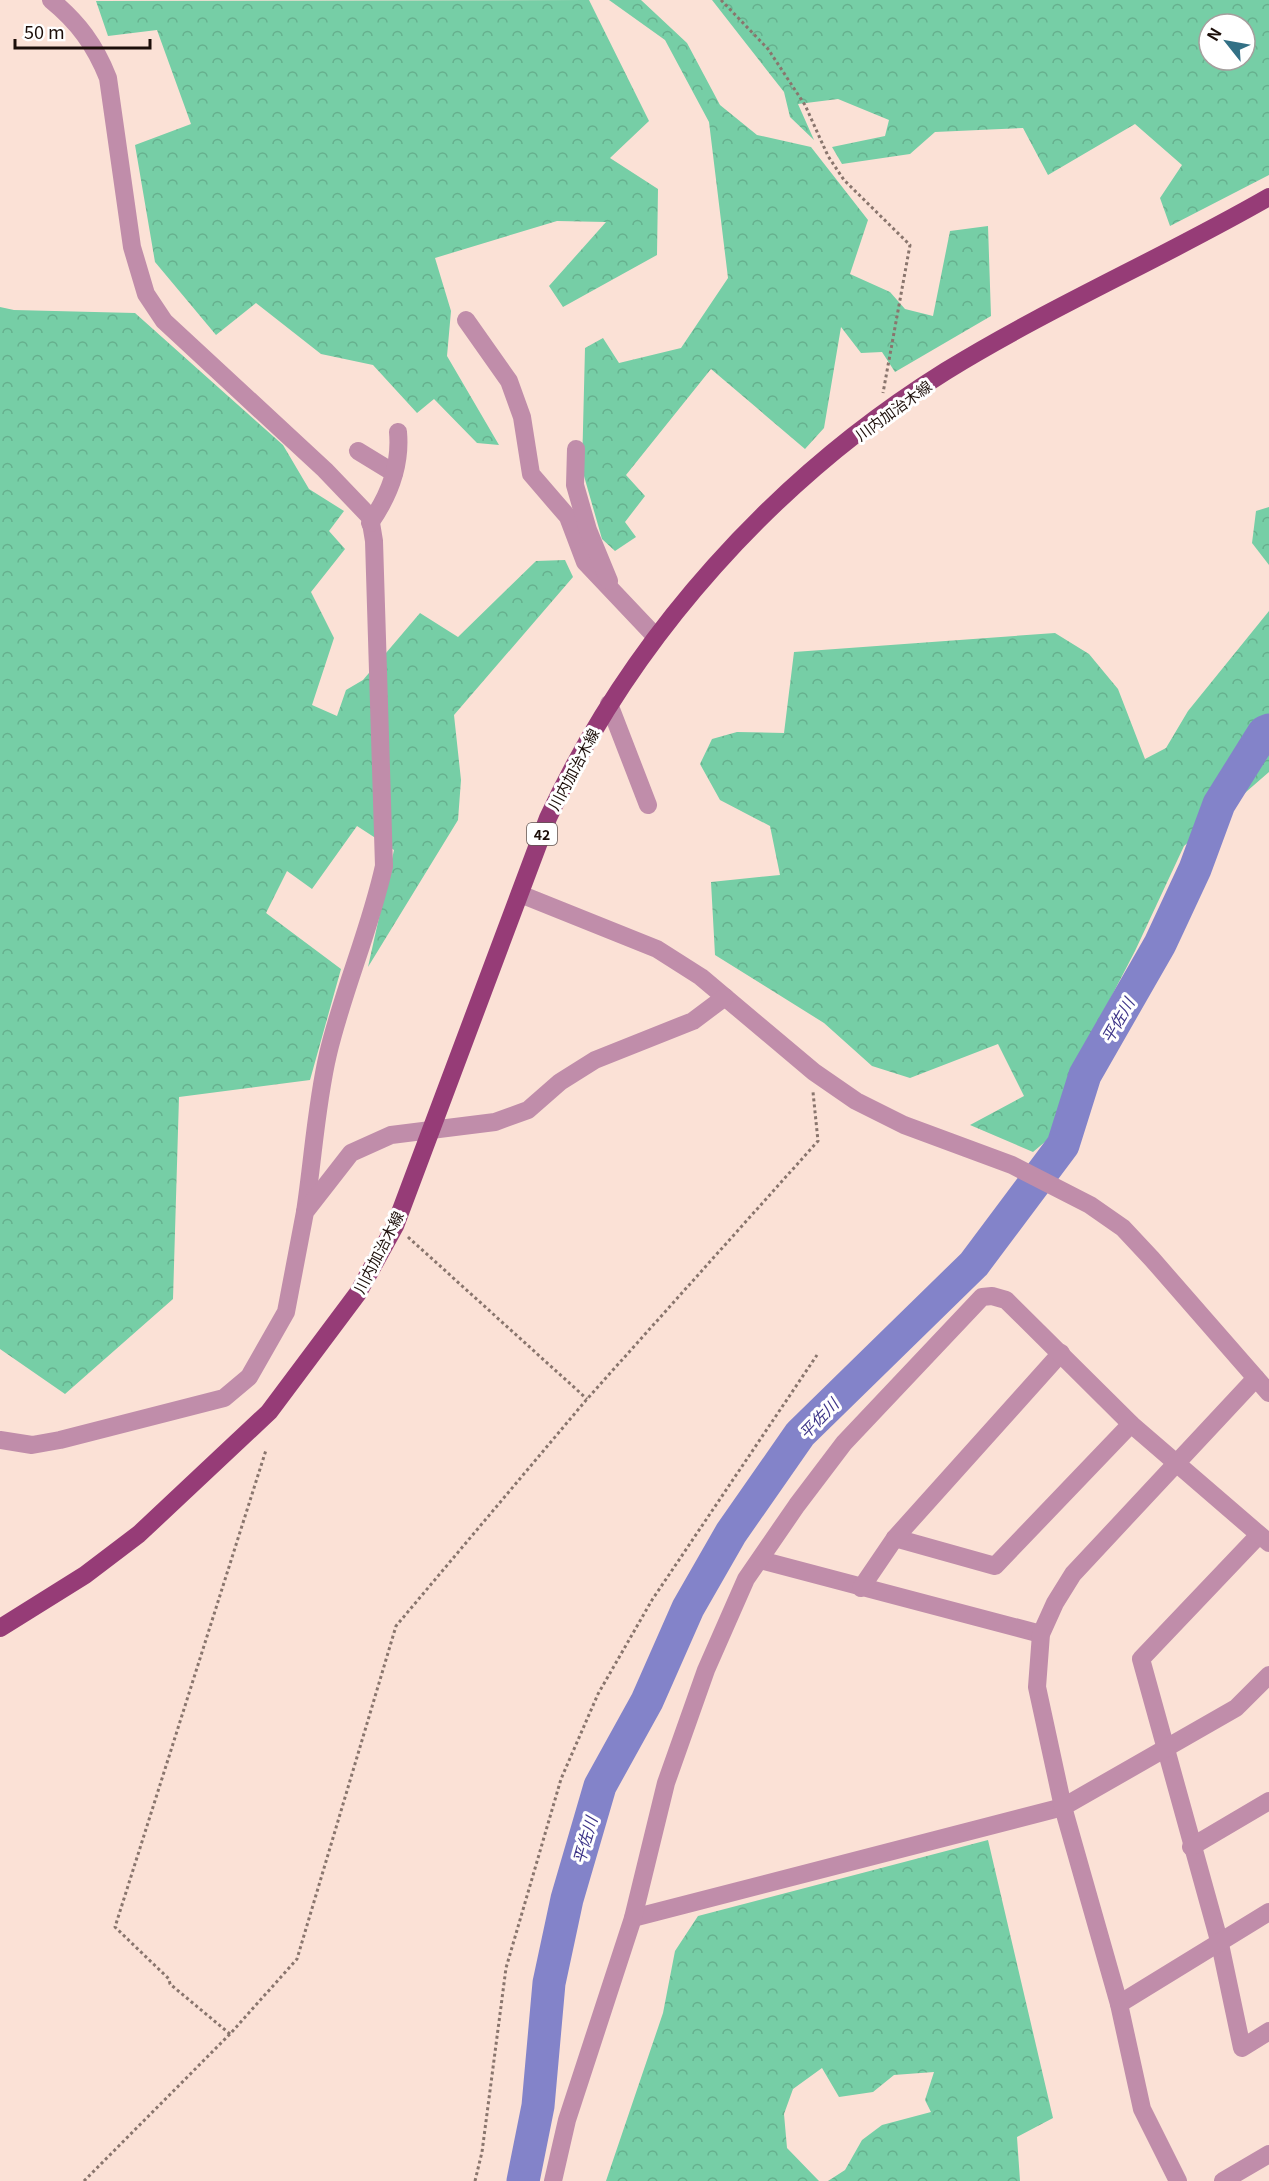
<svg xmlns="http://www.w3.org/2000/svg" width="1269" height="2181" font-family="Georgia,'Noto Sans JP',serif">
<style>
.forest{fill:url(#forest-crowns);fill-rule:evenodd}
.lines{fill:none;stroke-linecap:round;stroke-linejoin:round}
.river{stroke:#8383c9;stroke-width:33}
.path{stroke:#89756d;stroke-width:3;stroke-dasharray:3 3;stroke-linecap:butt}
.minor{stroke:#c08daa;stroke-width:18}
.major{stroke:#963c77;stroke-width:18}
.labels{text-anchor:middle;dominant-baseline:central;stroke-width:6;stroke-linejoin:round;paint-order:stroke}
.shield{fill:#fff;stroke:#605653;stroke-width:1.5}
.shield-label{font-size:14px;font-weight:bold;fill:#1c0e09}
.street-label{font-size:15px;fill:#1c0e09;stroke:#fff}
.water-label{font-size:16px;font-style:italic;fill:#3f3689;stroke:#fff}
</style>
<defs>
<pattern id="forest-crowns" width="20" height="18" patternUnits="userSpaceOnUse" patternTransform="scale(1.5)"><rect width="20" height="18" fill="#76cea6"/><path d="M2 6a3 3 0 1 1 6 0M12 15a3 3 0 1 1 6 0" fill="none" stroke="#66b08e"/></pattern>
</defs>
<rect width="100%" height="100%" fill="#fbe1d6"/>
<g class="forest">
<polygon points="589,0 649,121 610,158 658,189 657,255 563,307 549,286 606,222 557,221 435,258 451,311 447,356 499,445 477,443 434,399 417,413 373,365 321,354 256,303 216,335 155,262 135,145 191,124 157,30 108,36 96,1"/>
<polygon points="609,0 641,0 687,43 720,105 757,135 811,147 868,220 850,274 890,292 905,309 933,316 950,231 988,226 991,316 895,372 882,352 861,353 841,327 824,428 805,449 711,369 626,475 645,496 625,522 636,537 615,551 602,539 582,469 585,348 603,338 619,363 681,348 728,278 709,122 665,40"/>
<path d="M 712,0 L 1269,0 L 1269,175 L 1170,226 L 1160,198 L 1182,165 L 1135,124 L 1048,175 L 1023,128 L 935,132 L 910,154 L 842,164 L 832,147 L 885,136 L 889,120 L 838,99 L 798,104 L 814,140 L 790,117 L 784,92 ZM 1209,24 L 1245,24 L 1245,60 L 1209,60 Z"/>
<polygon points="0,307 14,310 135,313 283,445 309,489 344,511 329,531 345,549 311,592 334,638 312,705 337,716 346,690 363,680 420,613 458,637 536,561 565,560 573,577 454,715 461,780 458,820 368,967 394,850 357,826 312,889 287,871 266,913 341,969 310,1080 179,1097 173,1299 65,1394 0,1349"/>
<polygon points="1269,507 1269,565 1252,543 1256,511"/>
<polygon points="1269,611 1269,772 1184,846 1135,951 1066,1084 1052,1136 1033,1152 970,1125 1024,1096 998,1044 910,1078 872,1066 824,1023 715,955 711,882 780,875 770,826 720,800 700,764 712,739 737,732 784,733 794,652 1055,633 1089,654 1118,689 1145,759 1166,748 1188,711"/>
<polygon points="988,1840 1053,2118 1017,2137 1020,2181 828,2181 845,2170 862,2140 882,2125 931,2112 925,2100 934,2072 894,2075 873,2092 839,2097 822,2068 793,2089 784,2114 787,2148 819,2181 606,2181 663,2013 675,1951 698,1916"/>
</g>
<g class="lines">
<polyline class="river" points="523,2181 538,2106 549,1983 567,1899 600,1786 647,1701 688,1608 731,1533 800,1434 974,1264 1063,1145 1085,1075 1160,944 1195,869 1219,804 1264,732 1269,730"/>
<g class="path">
<polyline points="721,0 768,49 805,105 828,156 844,180 910,245 883,393"/>
<polyline points="408,1237 587,1399"/>
<polyline points="230,2034 170,1984 169,1979 115,1927 266,1450"/>
<polyline points="84,2181 230,2034 297,1959 396,1626 587,1399 818,1141 813,1092"/>
<polyline points="475,2181 482,2152 506,1968 561,1779 598,1694 652,1600 817,1355"/>
</g>
<g class="minor">
<path d="M 51,0 C 78,22 95,45 108,78 L 132,247 L 146,294 L 164,321 L 325,470 L 370,517 L 374,541 L 384,866 C 370,930 343,990 328,1054 C 316,1105 313,1160 305,1212"/>
<polyline points="466,320 509,381 522,417 531,474 568,517 585,562 656,637"/>
<polyline points="576,449 575,485 588,530 609,581"/>
<polyline points="358,451 394,473"/>
<path d="M 370,523 C 389,496 401,465 398,432"/>
<polyline points="609,704 648,805"/>
<polyline points="520,894 657,949 701,977 814,1072 856,1101 904,1125 1012,1165 1090,1205 1123,1228 1152,1259 1269,1393"/>
<polyline points="0,1440 32,1445 60,1440 224,1398 249,1377 286,1312 305,1212 351,1153 391,1135 495,1122 528,1110 560,1082 595,1060 693,1021 725,997"/>
<polyline points="1259,1535 1141,1659 1220,1944 1242,2048 1269,2031"/>
<polyline points="895,1538 995,1566 1131,1424"/>
<polyline points="760,1560 1041,1634"/>
<polyline points="861,1588 895,1538 1061,1353"/>
<polyline points="1191,1847 1269,1801"/>
<polyline points="633,1918 1063,1807 1236,1708 1269,1675"/>
<polyline points="1119,2004 1269,1912"/>
<polyline points="553,2181 567,2120 633,1918 666,1783 706,1670 746,1579 797,1505 844,1443 982,1297 992,1296 1006,1300 1131,1424 1269,1543"/>
<polyline points="1178,2181 1142,2109 1119,2004 1063,1807 1037,1687 1041,1634 1055,1603 1073,1574 1256,1378"/>
<polyline points="1223,2181 1269,2154"/>
</g>
<path class="major" d="M 0,1628 L 85,1575 L 139,1534 L 269,1412 L 358,1293 L 395,1226 L 548,818 C 632,636 776,477 946,371 C 1050,307 1163,258 1269,197"/>
</g>
<g class="labels">
<rect class="shield" x="527" y="823" width="30" height="22" rx="4.5"/>
<g class="shield-label">
<text x="542" y="834">42</text>
</g>
<g class="street-label">
<text transform="translate(893 410) rotate(-36)">川内加治木線</text>
<text transform="translate(573 769) rotate(-62)">川内加治木線</text>
<text transform="translate(378 1252) rotate(-63)">川内加治木線</text>
</g>
<g class="water-label">
<text transform="translate(1117 1020) rotate(-60)">平佐川</text>
<text transform="translate(818 1418) rotate(-46)">平佐川</text>
<text transform="translate(584 1840) rotate(-74)">平佐川</text>
</g>
</g>
<g transform="translate(1227 42) rotate(301)"><circle r="28" fill="#ffffff" stroke="#a49f9d" stroke-width="1.5"/>
<path d="M0-4.5L10 22L0 15L-10 22Z" fill="#327085"/>
<text y="-9" font-size="16" font-weight="bold" text-anchor="middle" fill="#1c0e09">N</text>
</g>
<path d="M15 39v9h135v-9" fill="none" stroke="#1c0e09" stroke-width="3"/>
<text x="24" y="39" font-size="18" fill="#1c0e09" stroke="#ffffff" stroke-width="4.5" paint-order="stroke">50 m</text>
</svg>
